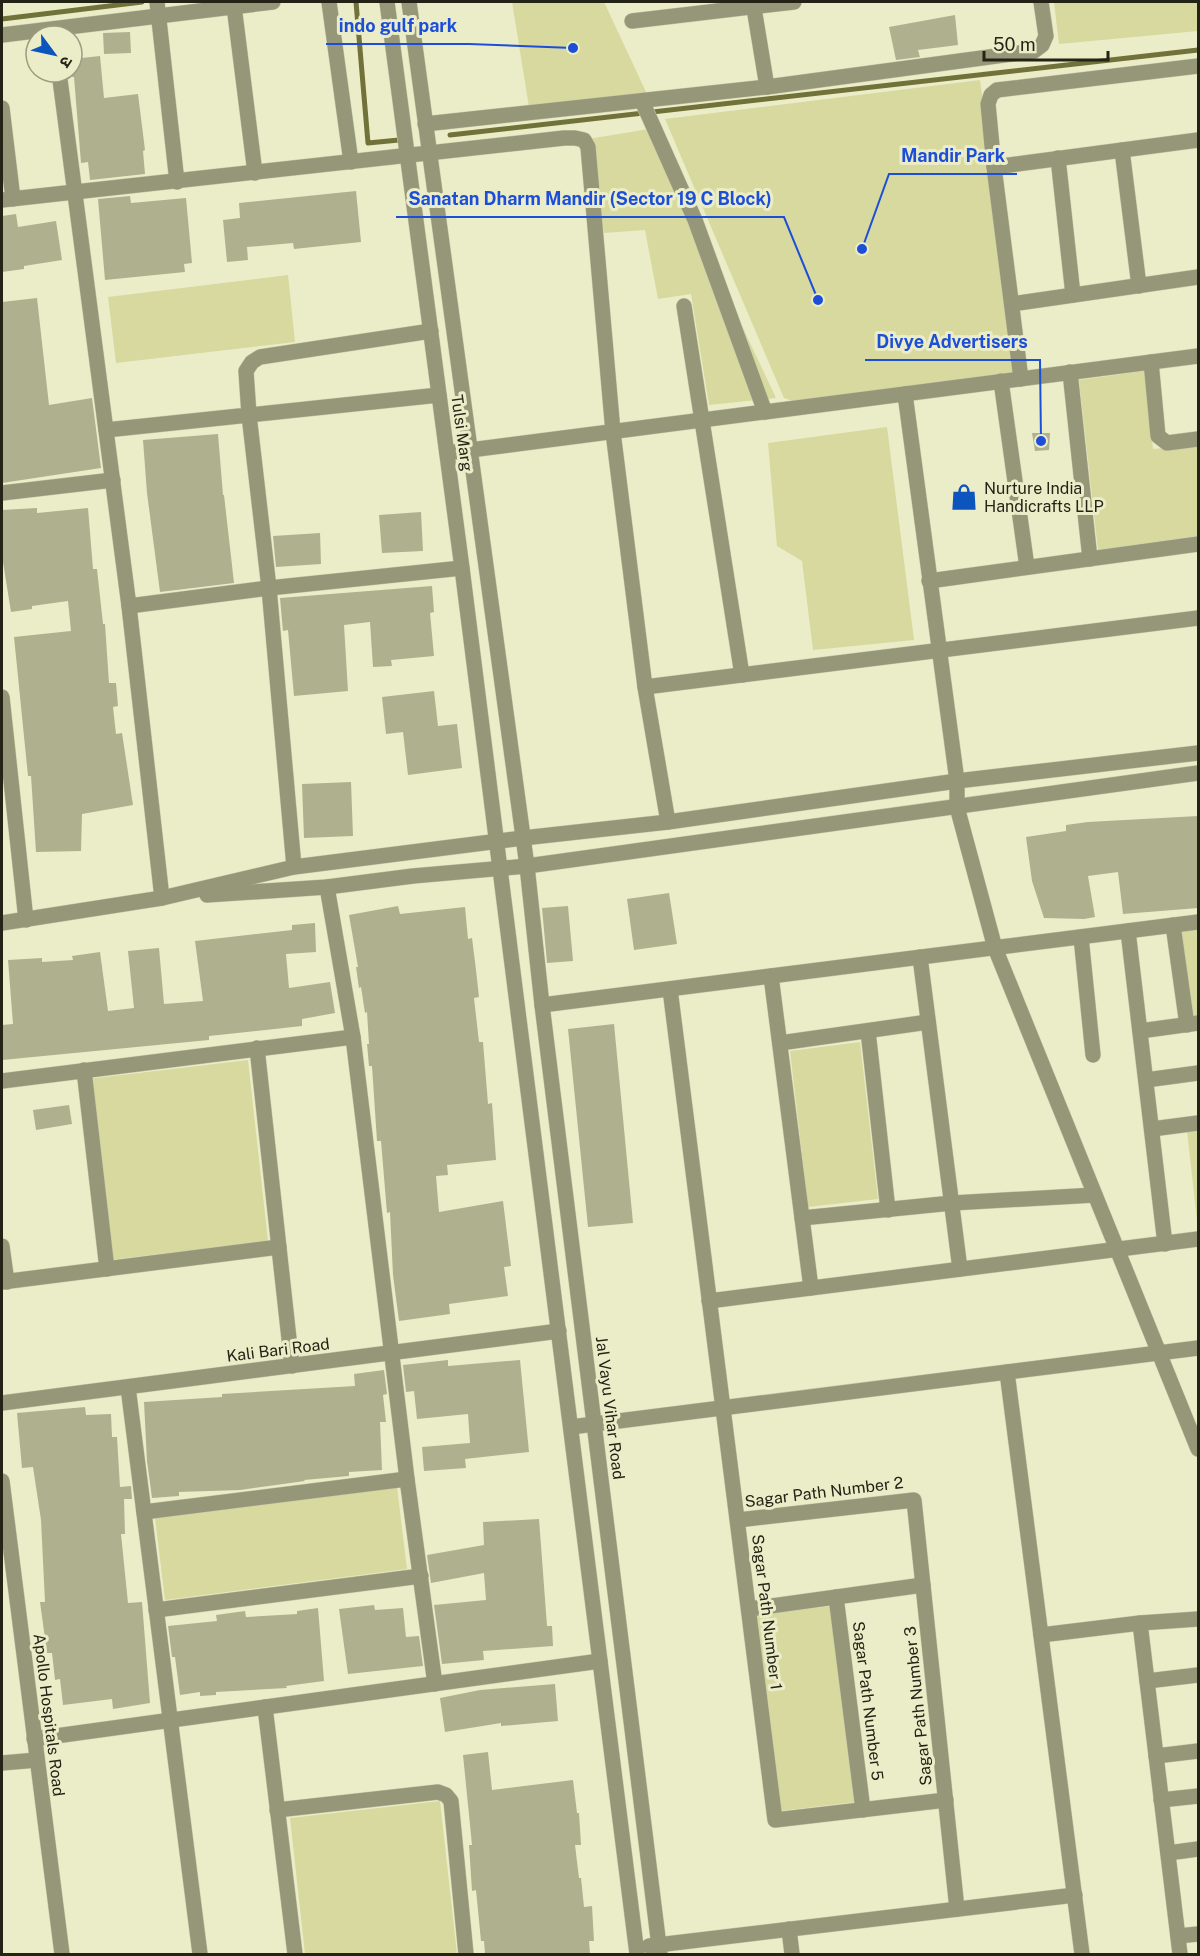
<svg xmlns="http://www.w3.org/2000/svg" width="1200" height="1956" font-family="'Public Sans','Noto Sans Devanagari',sans-serif">
<style>
.green{fill:#d7d99f}
.lines{fill:none;stroke-linecap:round;stroke-linejoin:round}
.stream{stroke:#71723a;stroke-width:5}
.building{fill:#afb18e}
.minor-casing{stroke:#c7c9a8;stroke-width:16}
.minor{stroke:#969778;stroke-width:15}
.labels{text-anchor:middle;dominant-baseline:central;stroke-width:6;stroke-linejoin:round;paint-order:stroke}
.street-label{font-size:16px;fill:#232316;stroke:#ebedc8}
.poi-label{font-size:16px;fill:#232316;stroke:#ebedc8;text-anchor:start}
.leader{fill:none;stroke:#1d4ed8;stroke-width:2}
.callout-dot{fill:#1d4ed8;stroke:#ebedc8;stroke-width:2}
.callout-label{font-size:18px;text-anchor:middle;font-weight:bold;fill:#1d4ed8;stroke:#ebedc8;stroke-width:6;stroke-linejoin:round;paint-order:stroke}
</style>
<rect width="100%" height="100%" fill="#ebedc8"/>
<g class="green">
<polygon points="512,2 604,2 647,94 529,107"/>
<polygon points="1054,2 1198,2 1198,31 1059,44"/>
<polygon points="980,80 1021,379 805,405 784,398 665,119"/>
<polygon points="649,129 776,398 709,405 691,294 658,299 645,230 604,233 588,139"/>
<polygon points="288,275 295,342 116,363 108,297"/>
<polygon points="1144,371 1153,449 1198,445 1198,536 1098,550 1079,380"/>
<polygon points="887,427 914,640 813,650 802,561 777,546 768,443"/>
<polygon points="1198,929 1198,1015 1192,1016 1181,931"/>
<polygon points="860,1042 878,1199 808,1207 790,1051"/>
<polygon points="248,1060 268,1241 109,1260 88,1079"/>
<polygon points="1198,1130 1198,1230 1187,1131"/>
<polygon points="397,1487 407,1569 165,1600 155,1518"/>
<polygon points="831,1606 855,1802 780,1811 757,1615"/>
<polygon points="440,1801 457,1954 305,1954 290,1818"/>
</g>
<g class="lines">
<g class="stream">
<polyline points="356,2 368,143 399,140"/>
<polyline points="2,19 142,2"/>
<polyline points="450,135 1198,50"/>
</g>
</g>
<g class="building">
<polygon points="955,15 958,45 918,50 920,57 896,60 889,27"/>
<polygon points="130,32 131,53 104,54 103,33"/>
<polygon points="100,56 104,98 138,94 145,150 143,151 145,174 90,180 88,162 81,163 74,77 72,77 72,59"/>
<polygon points="356,191 361,242 294,249 293,243 247,247 248,260 227,262 223,220 240,218 239,203"/>
<polygon points="130,196 131,203 186,198 192,263 184,264 185,272 105,280 98,199"/>
<polygon points="16,214 18,227 56,221 62,260 24,266 24,269 2,272 2,216"/>
<polygon points="37,298 49,405 92,398 101,468 2,483 2,302"/>
<polygon points="1032,433 1050,433 1049,450 1035,451"/>
<polygon points="218,434 223,495 224,495 234,583 160,592 147,493 143,440"/>
<polygon points="37,508 37,513 88,508 93,569 97,569 103,624 105,624 109,683 116,683 118,706 113,707 116,734 122,733 133,805 82,814 81,851 36,852 31,776 28,776 14,637 71,631 68,601 32,606 32,609 11,612 3,562 2,510"/>
<polygon points="421,512 423,551 382,553 379,515"/>
<polygon points="320,533 321,564 276,567 273,536"/>
<polygon points="432,586 434,612 430,613 434,656 391,660 392,666 373,667 370,622 344,625 348,691 294,696 288,630 283,631 280,598"/>
<polygon points="434,691 438,726 457,724 462,768 408,775 403,732 386,734 382,697"/>
<polygon points="351,782 353,836 304,838 302,784"/>
<polygon points="1198,816 1198,908 1123,914 1118,872 1088,876 1095,917 1084,919 1044,918 1032,881 1026,837 1066,831 1066,825 1088,822"/>
<polygon points="669,893 677,944 634,950 627,899"/>
<polygon points="398,906 400,914 465,907 468,939 472,938 476,970 479,997 474,998 479,1042 483,1042 488,1104 492,1103 496,1160 447,1165 448,1175 436,1176 439,1212 503,1201 511,1266 504,1267 508,1296 449,1304 450,1314 399,1321 393,1275 390,1212 387,1213 381,1141 377,1141 372,1066 369,1066 367,1044 369,1044 367,1012 365,1013 361,987 359,988 356,967 358,967 349,915"/>
<polygon points="568,906 573,961 547,963 542,908"/>
<polygon points="315,923 316,952 286,954 289,988 330,982 335,1013 302,1019 302,1026 209,1036 209,1040 2,1060 2,1025 13,1024 8,960 42,958 42,962 73,960 72,956 100,952 108,1011 134,1008 128,951 159,948 164,1004 203,1001 195,941 292,930 292,925"/>
<polygon points="614,1024 633,1223 588,1227 568,1029"/>
<polygon points="69,1105 72,1124 36,1130 33,1110"/>
<polygon points="448,1360 448,1366 520,1360 529,1452 465,1459 466,1468 424,1471 422,1447 470,1443 468,1414 417,1419 414,1391 406,1392 403,1365"/>
<polygon points="384,1370 387,1394 383,1395 386,1422 380,1422 382,1470 349,1472 349,1476 304,1480 305,1481 240,1490 179,1492 179,1496 152,1498 147,1461 144,1402 222,1397 222,1394 355,1386 354,1374"/>
<polygon points="85,1407 86,1415 111,1414 112,1437 117,1437 120,1487 131,1486 132,1499 124,1499 125,1534 121,1534 128,1603 142,1602 150,1703 113,1709 112,1699 63,1705 60,1679 55,1680 52,1653 47,1653 40,1602 45,1602 41,1520 33,1467 22,1468 17,1413"/>
<polygon points="539,1519 547,1626 552,1626 553,1646 483,1651 484,1660 442,1664 434,1605 486,1600 484,1573 431,1583 427,1555 484,1545 483,1522"/>
<polygon points="374,1605 375,1610 403,1608 406,1637 419,1636 423,1666 348,1674 339,1609"/>
<polygon points="318,1608 324,1681 286,1686 287,1688 216,1692 216,1695 200,1696 200,1692 180,1695 175,1657 172,1657 168,1626 217,1621 216,1615 245,1611 246,1617 297,1614 297,1611"/>
<polygon points="555,1684 558,1721 501,1726 501,1723 445,1732 440,1698 480,1690"/>
<polygon points="488,1752 492,1790 573,1780 577,1813 579,1813 581,1845 575,1845 579,1878 581,1878 584,1907 592,1906 594,1941 589,1941 590,1954 485,1954 484,1941 481,1941 476,1890 472,1891 469,1845 472,1845 463,1755"/>
</g>
<g class="lines">
<defs>
<g id="minor">
<polyline points="157,2 177,182"/>
<polyline points="329,2 351,162"/>
<polyline points="387,2 462,568 637,1954"/>
<polyline points="409,2 527,866 542,1005 660,1954"/>
<polyline points="753,2 767,87"/>
<polyline points="234,6 255,173"/>
<polyline points="632,21 794,2"/>
<polyline points="2,35 273,2"/>
<polyline points="59,72 129,606 162,898"/>
<polyline points="642,101 695,220 765,412"/>
<polyline points="2,108 13,199"/>
<polyline points="425,124 767,87 1034,51 1042,45 1046,36 1041,2"/>
<polyline points="1122,150 1139,286"/>
<polyline points="1058,158 1073,295"/>
<polyline points="994,167 1198,140"/>
<polyline points="2,200 564,138 575,138 584,140 588,147 613,432 645,687 668,822"/>
<polyline points="1012,304 1198,277"/>
<polyline points="684,306 742,675"/>
<polyline points="1151,362 1158,436 1167,443 1198,439"/>
<polyline points="1070,372 1090,559"/>
<polyline points="1021,379 994,167 988,104 991,95 997,90 1198,66"/>
<polyline points="1001,381 1027,567"/>
<polyline points="905,394 957,781 957,807 995,948 1198,1449"/>
<polyline points="106,430 249,415 246,371 252,362 260,357 431,331"/>
<polyline points="447,453 1198,356"/>
<polyline points="2,493 113,480"/>
<polyline points="929,581 1198,544"/>
<polyline points="129,606 269,588 462,568"/>
<polyline points="645,687 1198,618"/>
<polyline points="2,697 26,920"/>
<polyline points="294,867 269,588 249,415 439,395"/>
<polyline points="327,887 353,1037 407,1479 435,1684"/>
<polyline points="207,895 327,887 413,876 527,866 1198,773"/>
<polyline points="2,923 162,898 294,867 523,838 668,822 957,781 1198,753"/>
<polyline points="1173,925 1187,1025"/>
<polyline points="1128,931 1165,1244"/>
<polyline points="1081,937 1093,1055"/>
<polyline points="920,957 960,1269"/>
<polyline points="771,976 811,1288"/>
<polyline points="670,989 775,1820 946,1800"/>
<polyline points="542,1005 1198,922"/>
<polyline points="868,1031 888,1210"/>
<polyline points="1140,1031 1198,1023"/>
<polyline points="780,1043 928,1022"/>
<polyline points="257,1048 292,1366"/>
<polyline points="84,1070 107,1269"/>
<polyline points="1146,1080 1198,1073"/>
<polyline points="2,1081 353,1037"/>
<polyline points="1152,1129 1198,1123"/>
<polyline points="802,1218 952,1203 1095,1195"/>
<polyline points="2,1246 7,1282"/>
<polyline points="2,1282 279,1247"/>
<polyline points="709,1301 1198,1239"/>
<polyline points="1007,1372 1082,1954"/>
<polyline points="128,1387 200,1954"/>
<polyline points="2,1403 559,1331"/>
<polyline points="571,1427 1198,1348"/>
<polyline points="2,1481 62,1954"/>
<polyline points="144,1512 407,1479"/>
<polyline points="738,1520 914,1500 957,1909"/>
<polyline points="836,1597 863,1810"/>
<polyline points="749,1609 923,1585"/>
<polyline points="156,1610 421,1576"/>
<polyline points="1140,1623 1198,1619"/>
<polyline points="1041,1635 1140,1623 1180,1954"/>
<polyline points="1147,1681 1198,1675"/>
<polyline points="265,1707 295,1954"/>
<polyline points="34,1739 600,1661"/>
<polyline points="1156,1756 1198,1751"/>
<polyline points="2,1763 37,1760"/>
<polyline points="1161,1800 1198,1796"/>
<polyline points="277,1810 438,1792 446,1795 451,1801 466,1954"/>
<polyline points="1168,1853 1198,1849"/>
<polyline points="789,1929 792,1954"/>
<polyline points="1178,1936 1198,1934"/>
<polyline points="649,1946 1075,1895"/>
</g>
</defs>
<use href="#minor" class="minor-casing"/>
<use href="#minor" class="minor"/>
</g>
<defs>
<symbol id="shop-bare" viewBox="-9 -9 18 18"><path d="M-5-2.5h2.3a2.7 3.5 0 0 1 5.4 0H5L5.5 6h-11ZM-1.5-2.5h3a1.5 2.3 0 0 0-3 0Z" fill="#0c55bf" stroke="#ebedc8" stroke-width="2.5" paint-order="stroke"/></symbol>
</defs>
<g fill-rule="evenodd">
<use href="#shop-bare" x="945" y="478" width="38" height="38"/>
</g>
<g class="labels">
<g class="street-label">
<text transform="translate(462 433) rotate(82)">Tulsi Marg</text>
<text transform="translate(278 1350) rotate(-7)">Kali Bari Road</text>
<text transform="translate(610 1408) rotate(83)">Jal Vayu Vihar Road</text>
<text transform="translate(824 1492) rotate(-7)">Sagar Path Number 2</text>
<text transform="translate(767 1612) rotate(83)">Sagar Path Number 1</text>
<text transform="translate(868 1701) rotate(83)">Sagar Path Number 5</text>
<text transform="translate(918 1706) rotate(-96)">Sagar Path Number 3</text>
<text transform="translate(49 1715) rotate(83)">Apollo Hospitals Road</text>
</g>
<g class="poi-label">
<text x="984" y="488">Nurture India<tspan x="984" dy="18">Handicrafts LLP</tspan></text>
</g>
</g>
<path class="leader" d="M573 48L469 44H326M862 249L889 174H1017M818 300L784 217H396M1041 441L1040 360H865"/>
<g class="callout-dot">
<circle cx="573" cy="48" r="6"/>
<circle cx="862" cy="249" r="6"/>
<circle cx="818" cy="300" r="6"/>
<circle cx="1041" cy="441" r="6"/>
</g>
<g class="callout-label">
<text x="398" y="32">indo gulf park</text>
<text x="953" y="162">Mandir Park</text>
<text x="590" y="205">Sanatan Dharm Mandir (Sector 19 C Block)</text>
<text x="952" y="348">Divye Advertisers</text>
</g>
<rect width="1200" height="1956" fill="none" stroke="#232316" stroke-width="6"/>
<g transform="translate(54 54) rotate(123)"><circle r="28" fill="#ebedc8" stroke="#9b9c81" stroke-width="1.5"/>
<path d="M0-4.5L10 22L0 15L-10 22Z" fill="#0c55bf"/>
<text y="-9" font-size="16" font-weight="bold" text-anchor="middle" fill="#232316">उ</text>
</g>
<path d="M984 51v9h124v-9" fill="none" stroke="#232316" stroke-width="3"/>
<text x="993" y="51" font-size="18" fill="#232316" stroke="#ebedc8" stroke-width="4.5" paint-order="stroke">50 m</text>
</svg>
